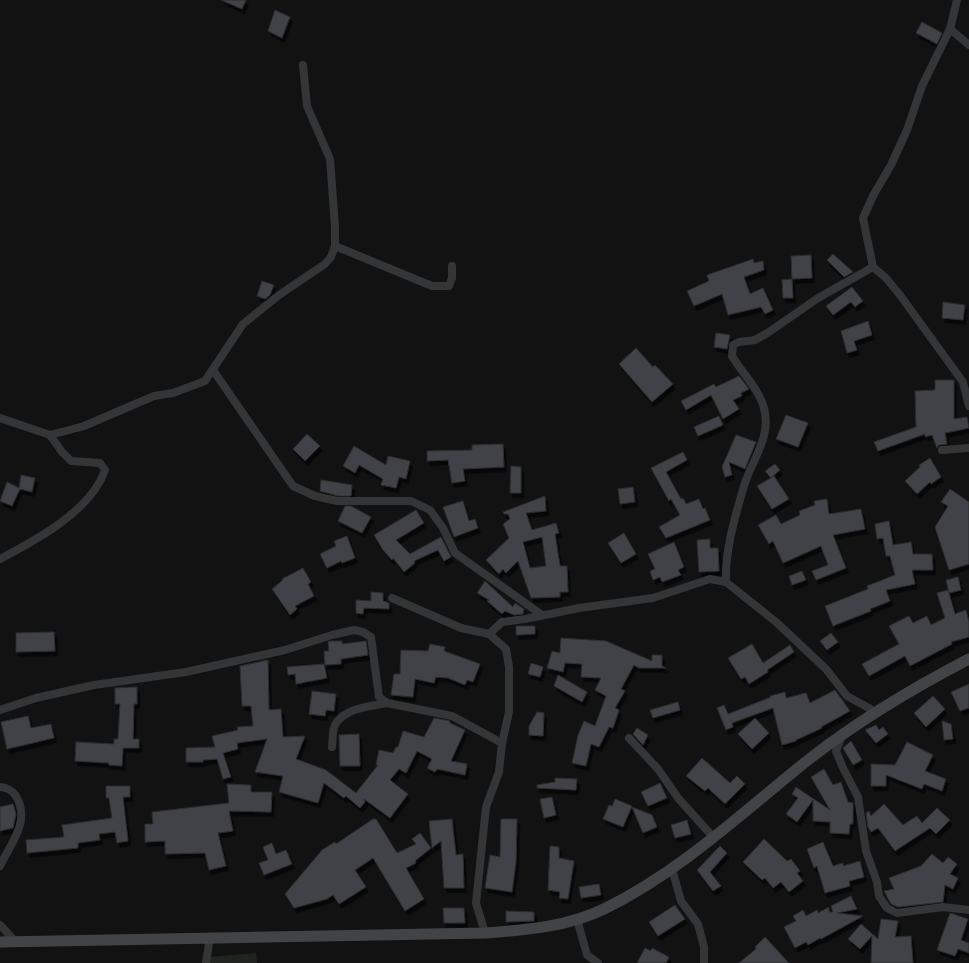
<svg xmlns="http://www.w3.org/2000/svg" width="969" height="963" font-family="Roboto,sans-serif">
<style>
.green{fill:#1f251e}
.building{fill:#414346;stroke:#2c2d2f;fill-rule:evenodd;filter:url(#shadow)}
.lines{fill:none;stroke-linecap:round;stroke-linejoin:round}
.minor{stroke:#333537;stroke-width:8}
.secondary{stroke:#414447;stroke-width:11}
</style>
<defs>
<filter id="shadow"><feDropShadow dx="2.5" dy="4.5" stdDeviation="0" flood-color="#0009"/></filter>
</defs>
<rect width="100%" height="100%" fill="#121213"/>
<polygon class="green" points="256,953 257,963 210,963 210,957"/>
<g class="building">
<polygon points="221,0 246,0 242,9"/>
<polygon points="275,10 290,17 282,38 268,31"/>
<polygon points="922,22 942,33 937,44 916,33"/>
<polygon points="833,254 853,272 844,277 827,260"/>
<polygon points="811,255 812,278 792,279 791,256"/>
<polygon points="753,259 754,263 763,261 764,270 744,277 750,294 763,288 773,310 765,314 761,307 728,315 722,294 694,306 687,291 709,281 707,275"/>
<polygon points="792,279 793,298 783,298 782,280"/>
<polygon points="262,281 274,285 270,295 265,299 257,296"/>
<polygon points="852,287 863,301 855,307 851,302 833,315 826,306"/>
<polygon points="943,302 965,305 963,320 942,318"/>
<polygon points="868,321 872,335 854,341 857,350 847,353 841,331"/>
<polygon points="716,333 730,335 727,349 714,347"/>
<polygon points="636,348 653,367 655,365 673,384 652,402 619,364"/>
<polygon points="739,376 749,389 741,393 742,396 733,400 739,409 723,419 711,395 686,410 681,401 714,384 716,387"/>
<polygon points="935,380 954,380 954,419 967,417 969,428 945,433 947,444 939,445 937,448 932,435 925,437 925,434 878,451 874,442 916,427 915,391 935,390"/>
<polygon points="786,415 808,423 798,447 776,439"/>
<polygon points="719,416 723,425 698,436 694,427"/>
<polygon points="307,434 320,446 305,461 293,449"/>
<polygon points="736,435 756,442 745,469 729,462 732,475 725,477 722,467"/>
<polygon points="503,444 504,467 463,469 465,481 452,483 448,460 427,461 427,451 472,450 472,445"/>
<polygon points="354,446 386,465 388,456 410,461 406,479 399,477 396,488 381,485 383,479 359,465 355,473 343,466"/>
<polygon points="683,452 687,460 666,472 681,499 683,498 686,504 699,499 703,509 705,508 710,520 666,538 659,527 680,515 671,499 669,501 651,468"/>
<polygon points="930,458 941,477 931,484 930,482 917,494 905,481 920,467 919,465"/>
<polygon points="775,464 780,470 771,478 765,471"/>
<polygon points="511,466 521,467 521,493 510,493"/>
<polygon points="21,475 35,478 32,492 20,489 12,506 0,501 7,482 19,488"/>
<polygon points="774,476 789,499 772,509 757,486"/>
<polygon points="321,480 352,485 351,496 338,496 320,491"/>
<polygon points="633,487 635,502 620,504 618,489"/>
<polygon points="950,489 969,502 969,564 949,570 935,527 948,506 941,502"/>
<path d="M 545,496 L 546,511 L 526,513 L 532,530 L 556,523 L 559,533 L 555,534 L 560,566 L 567,566 L 568,592 L 560,592 L 560,597 L 531,598 L 518,561 L 506,573 L 503,569 L 499,574 L 486,560 L 509,538 L 503,524 L 510,519 L 508,514 L 504,514 L 503,512 ZM 542,537 L 546,566 L 530,568 L 523,542 Z"/>
<polygon points="827,499 829,514 861,509 865,529 833,535 846,568 816,580 812,571 828,565 821,546 783,563 773,541 769,544 758,525 776,515 781,524 800,515 799,511 815,505 814,501"/>
<polygon points="463,501 469,521 475,519 478,528 454,537 443,507"/>
<polygon points="345,506 351,506 371,517 362,533 338,521"/>
<polygon points="416,510 424,523 396,540 410,554 441,537 451,557 444,561 438,550 414,561 415,563 404,572 393,558 392,560 383,550 374,535"/>
<polygon points="889,521 893,545 911,542 913,554 932,554 933,570 912,570 915,584 886,590 890,601 870,609 871,611 833,626 825,606 868,589 867,586 895,575 890,556 886,556 883,538 877,539 875,524"/>
<polygon points="624,533 636,554 621,563 608,543"/>
<polygon points="347,536 355,558 342,563 341,561 327,568 320,554 336,546 334,541"/>
<polygon points="710,539 710,548 718,548 719,571 699,572 697,540"/>
<polygon points="674,542 684,567 678,570 681,575 662,582 660,577 653,580 650,571 655,569 648,554"/>
<polygon points="303,568 311,582 308,584 314,596 295,606 297,609 290,615 272,589 283,580 282,579"/>
<polygon points="802,571 806,580 792,585 789,576"/>
<polygon points="958,577 961,590 949,593 946,580"/>
<polygon points="485,581 513,607 515,603 524,609 523,614 514,615 505,611 502,614 487,601 489,600 477,593"/>
<polygon points="948,590 955,614 966,610 969,622 969,637 951,642 952,644 910,666 905,656 869,676 862,664 899,644 889,626 909,616 913,623 927,616 931,625 945,618 937,593"/>
<polygon points="371,592 383,593 383,601 389,603 389,609 364,608 363,614 356,613 356,600 371,601"/>
<polygon points="516,626 535,626 535,634 516,635"/>
<polygon points="54,632 55,651 16,652 16,633"/>
<polygon points="831,633 838,642 827,650 820,641"/>
<polygon points="561,638 606,641 652,661 652,655 662,655 662,666 666,668 639,668 634,665 621,689 625,691 615,708 619,710 613,728 609,727 599,747 591,744 586,766 572,763 578,735 584,721 595,726 606,696 595,690 601,678 581,677 582,664 565,663 563,672 547,668 552,651 560,653"/>
<polygon points="330,641 342,641 342,644 366,641 368,655 341,659 341,664 325,665 324,651 329,651 328,642"/>
<polygon points="430,644 445,647 444,651 480,664 473,682 467,680 465,685 448,678 436,677 434,683 415,679 413,697 391,695 394,674 400,674 401,650 428,651"/>
<polygon points="752,644 763,663 790,645 794,652 767,670 768,672 749,684 745,677 741,679 728,658"/>
<polygon points="268,660 269,710 281,709 283,737 305,736 296,759 326,770 356,793 378,765 376,765 379,750 393,753 396,747 398,747 403,731 424,737 434,718 450,721 450,723 465,730 451,761 467,764 465,775 437,769 435,772 427,768 432,759 417,751 406,773 399,769 390,780 408,794 390,818 364,799 365,802 360,808 346,796 344,798 324,783 318,803 279,792 283,776 255,772 267,739 237,743 238,749 223,753 231,777 223,779 217,759 203,760 203,762 186,762 186,748 215,747 212,736 238,730 237,727 253,726 251,706 242,706 240,666"/>
<polygon points="531,663 543,667 540,677 528,674"/>
<polygon points="324,664 327,678 296,684 295,674 288,675 287,667"/>
<polygon points="558,675 587,692 582,702 554,686"/>
<polygon points="969,684 969,708 960,711 951,692"/>
<polygon points="137,687 137,704 134,704 133,739 139,739 139,748 123,748 122,766 109,765 109,763 75,761 76,742 114,744 114,739 118,739 120,704 115,704 115,688"/>
<polygon points="835,690 850,711 821,727 822,728 796,740 796,741 782,745 773,708 732,723 733,727 726,730 717,708 724,705 728,714 771,697 770,696 785,692 786,698 806,693 810,703"/>
<polygon points="312,691 336,694 334,711 326,710 325,716 309,714"/>
<polygon points="933,696 945,709 926,727 914,713"/>
<polygon points="678,702 680,710 653,718 650,710"/>
<polygon points="537,712 544,713 543,736 529,735 529,726"/>
<polygon points="28,716 31,728 51,724 54,738 7,749 1,722"/>
<polygon points="755,718 769,733 752,749 738,734"/>
<polygon points="942,721 951,724 953,739 944,740"/>
<polygon points="876,725 879,730 883,727 888,734 876,743 865,730"/>
<polygon points="637,728 648,735 643,745 633,734"/>
<polygon points="359,734 360,766 340,766 339,735"/>
<polygon points="851,741 862,760 853,765 843,748"/>
<polygon points="907,742 933,755 925,771 946,779 942,791 924,784 922,789 886,775 886,786 871,786 871,764 895,765"/>
<polygon points="702,758 730,783 737,776 745,784 725,804 708,788 705,791 686,776"/>
<polygon points="824,769 833,785 841,782 848,802 853,803 853,824 850,824 849,834 830,833 830,822 813,821 813,800 797,822 786,814 798,798 792,794 796,787 830,810 811,777"/>
<polygon points="555,778 577,779 576,790 537,788 537,785 555,782"/>
<polygon points="660,783 667,798 648,806 641,792"/>
<polygon points="227,784 251,785 251,792 272,792 271,812 229,811 233,831 218,833 226,866 209,870 205,853 165,854 165,841 145,842 145,824 153,824 152,812 229,803"/>
<polygon points="106,786 130,786 130,797 123,797 128,841 117,843 115,832 99,834 100,840 78,843 78,848 27,853 26,840 64,837 62,825 112,818 109,798 106,798"/>
<polygon points="552,797 556,815 544,818 540,799"/>
<polygon points="615,799 632,806 623,827 603,819 609,805 612,806"/>
<polygon points="13,804 16,814 13,828 0,831 0,807"/>
<polygon points="884,804 903,825 917,816 922,823 937,808 950,820 936,834 930,828 895,851 878,828 871,832 868,827 866,813 869,811 871,816"/>
<polygon points="632,807 652,815 657,827 643,833"/>
<polygon points="373,819 376,819 397,853 416,844 412,839 420,833 431,848 415,861 416,863 406,868 424,899 405,911 373,858 355,870 366,887 339,904 333,895 327,899 294,908 285,894 322,850 335,842 336,844"/>
<polygon points="452,819 456,855 463,854 464,888 444,888 441,841 432,848 429,821"/>
<polygon points="501,819 517,819 516,862 512,892 485,888 490,855 500,857"/>
<polygon points="687,820 691,834 675,838 671,825"/>
<polygon points="764,839 787,861 791,859 800,871 797,873 803,881 789,892 781,882 773,888 765,878 762,880 743,862"/>
<polygon points="823,842 833,866 843,863 843,866 860,861 864,877 849,881 850,886 825,893 817,866 814,868 807,849"/>
<polygon points="272,843 276,854 286,850 292,864 264,875 259,863 268,860 263,847"/>
<polygon points="550,846 559,847 559,858 574,861 568,899 559,898 560,892 548,890"/>
<polygon points="720,846 727,853 710,872 721,886 713,891 697,870"/>
<polygon points="932,854 943,863 948,857 957,864 950,874 958,878 953,889 945,885 943,902 898,907 891,904 884,891 894,889 889,878 921,866"/>
<polygon points="599,884 601,895 581,898 579,887"/>
<polygon points="851,896 857,909 837,913 863,916 821,939 820,938 808,945 806,942 795,948 784,927 796,921 793,916 803,910 806,916 817,910 818,913 829,907 829,912 833,912 831,906"/>
<polygon points="675,905 685,919 658,936 649,922"/>
<polygon points="443,908 464,908 465,923 444,923"/>
<polygon points="506,911 534,912 534,921 506,922"/>
<polygon points="950,913 968,919 961,940 969,943 969,953 958,949 955,956 937,950"/>
<polygon points="881,919 898,921 895,937 911,936 913,963 871,963 872,936 860,949 848,939 861,924 878,939"/>
<polygon points="765,937 789,963 739,963 756,949 755,947"/>
<polygon points="645,948 651,951 652,948 669,957 666,963 637,963"/>
</g>
<g class="lines">
<g class="minor">
<polyline points="950,29 969,45"/>
<polyline points="335,246 432,286 449,286 452,278 452,266"/>
<polyline points="873,267 885,277 900,295 963,382 969,406"/>
<polyline points="213,370 293,486 315,496 337,501 411,501 430,510 443,528 455,553 542,615"/>
<path d="M 0,418 L 50,435 L 62,452 L 71,461 L 100,463 L 105,470 C 91,511 36,540 0,559"/>
<polyline points="50,435 84,426 154,396 173,393 205,381 243,324 279,295 325,264 331,257 335,246 335,227 330,159 307,106 303,65"/>
<polyline points="942,450 969,448"/>
<path d="M 726,582 C 725,549 735,517 744,486 C 752,459 772,437 764,408 C 759,389 742,373 732,356 L 733,345 L 739,342 L 755,340 L 769,332 L 818,298 L 873,267 L 863,218 L 874,194 L 891,165 L 907,130 L 922,86 L 950,29 L 957,0"/>
<polyline points="392,598 461,628 489,634 506,649 509,667 509,712 502,743 499,772 486,807 476,903 485,933"/>
<polyline points="489,634 502,622 525,619 579,608 653,598 710,579 726,582 776,622 826,669 847,696 876,712"/>
<polyline points="0,710 36,698 94,685 186,672 285,650 332,635 354,630 363,632 371,637 379,697 387,703 452,716 502,743"/>
<polyline points="842,735 836,751 843,768 858,797 866,851 877,882 879,896 887,908 897,913 943,907 969,910"/>
<polyline points="629,738 658,769 678,798 713,837"/>
<path d="M 332,747 C 333,740 332,731 335,725 C 344,708 371,706 387,703"/>
<path d="M 0,787 C 6,787 13,791 16,796 C 31,821 11,843 0,866"/>
<polyline points="672,869 681,901 698,924 704,947 704,963"/>
<polyline points="577,919 587,955 598,963"/>
<polyline points="0,925 14,940"/>
<polyline points="206,963 210,937"/>
</g>
<path class="secondary" d="M 0,942 L 485,933 C 526,930 568,927 606,908 C 681,871 743,812 808,760 C 858,721 913,688 969,659"/>
</g>
</svg>
